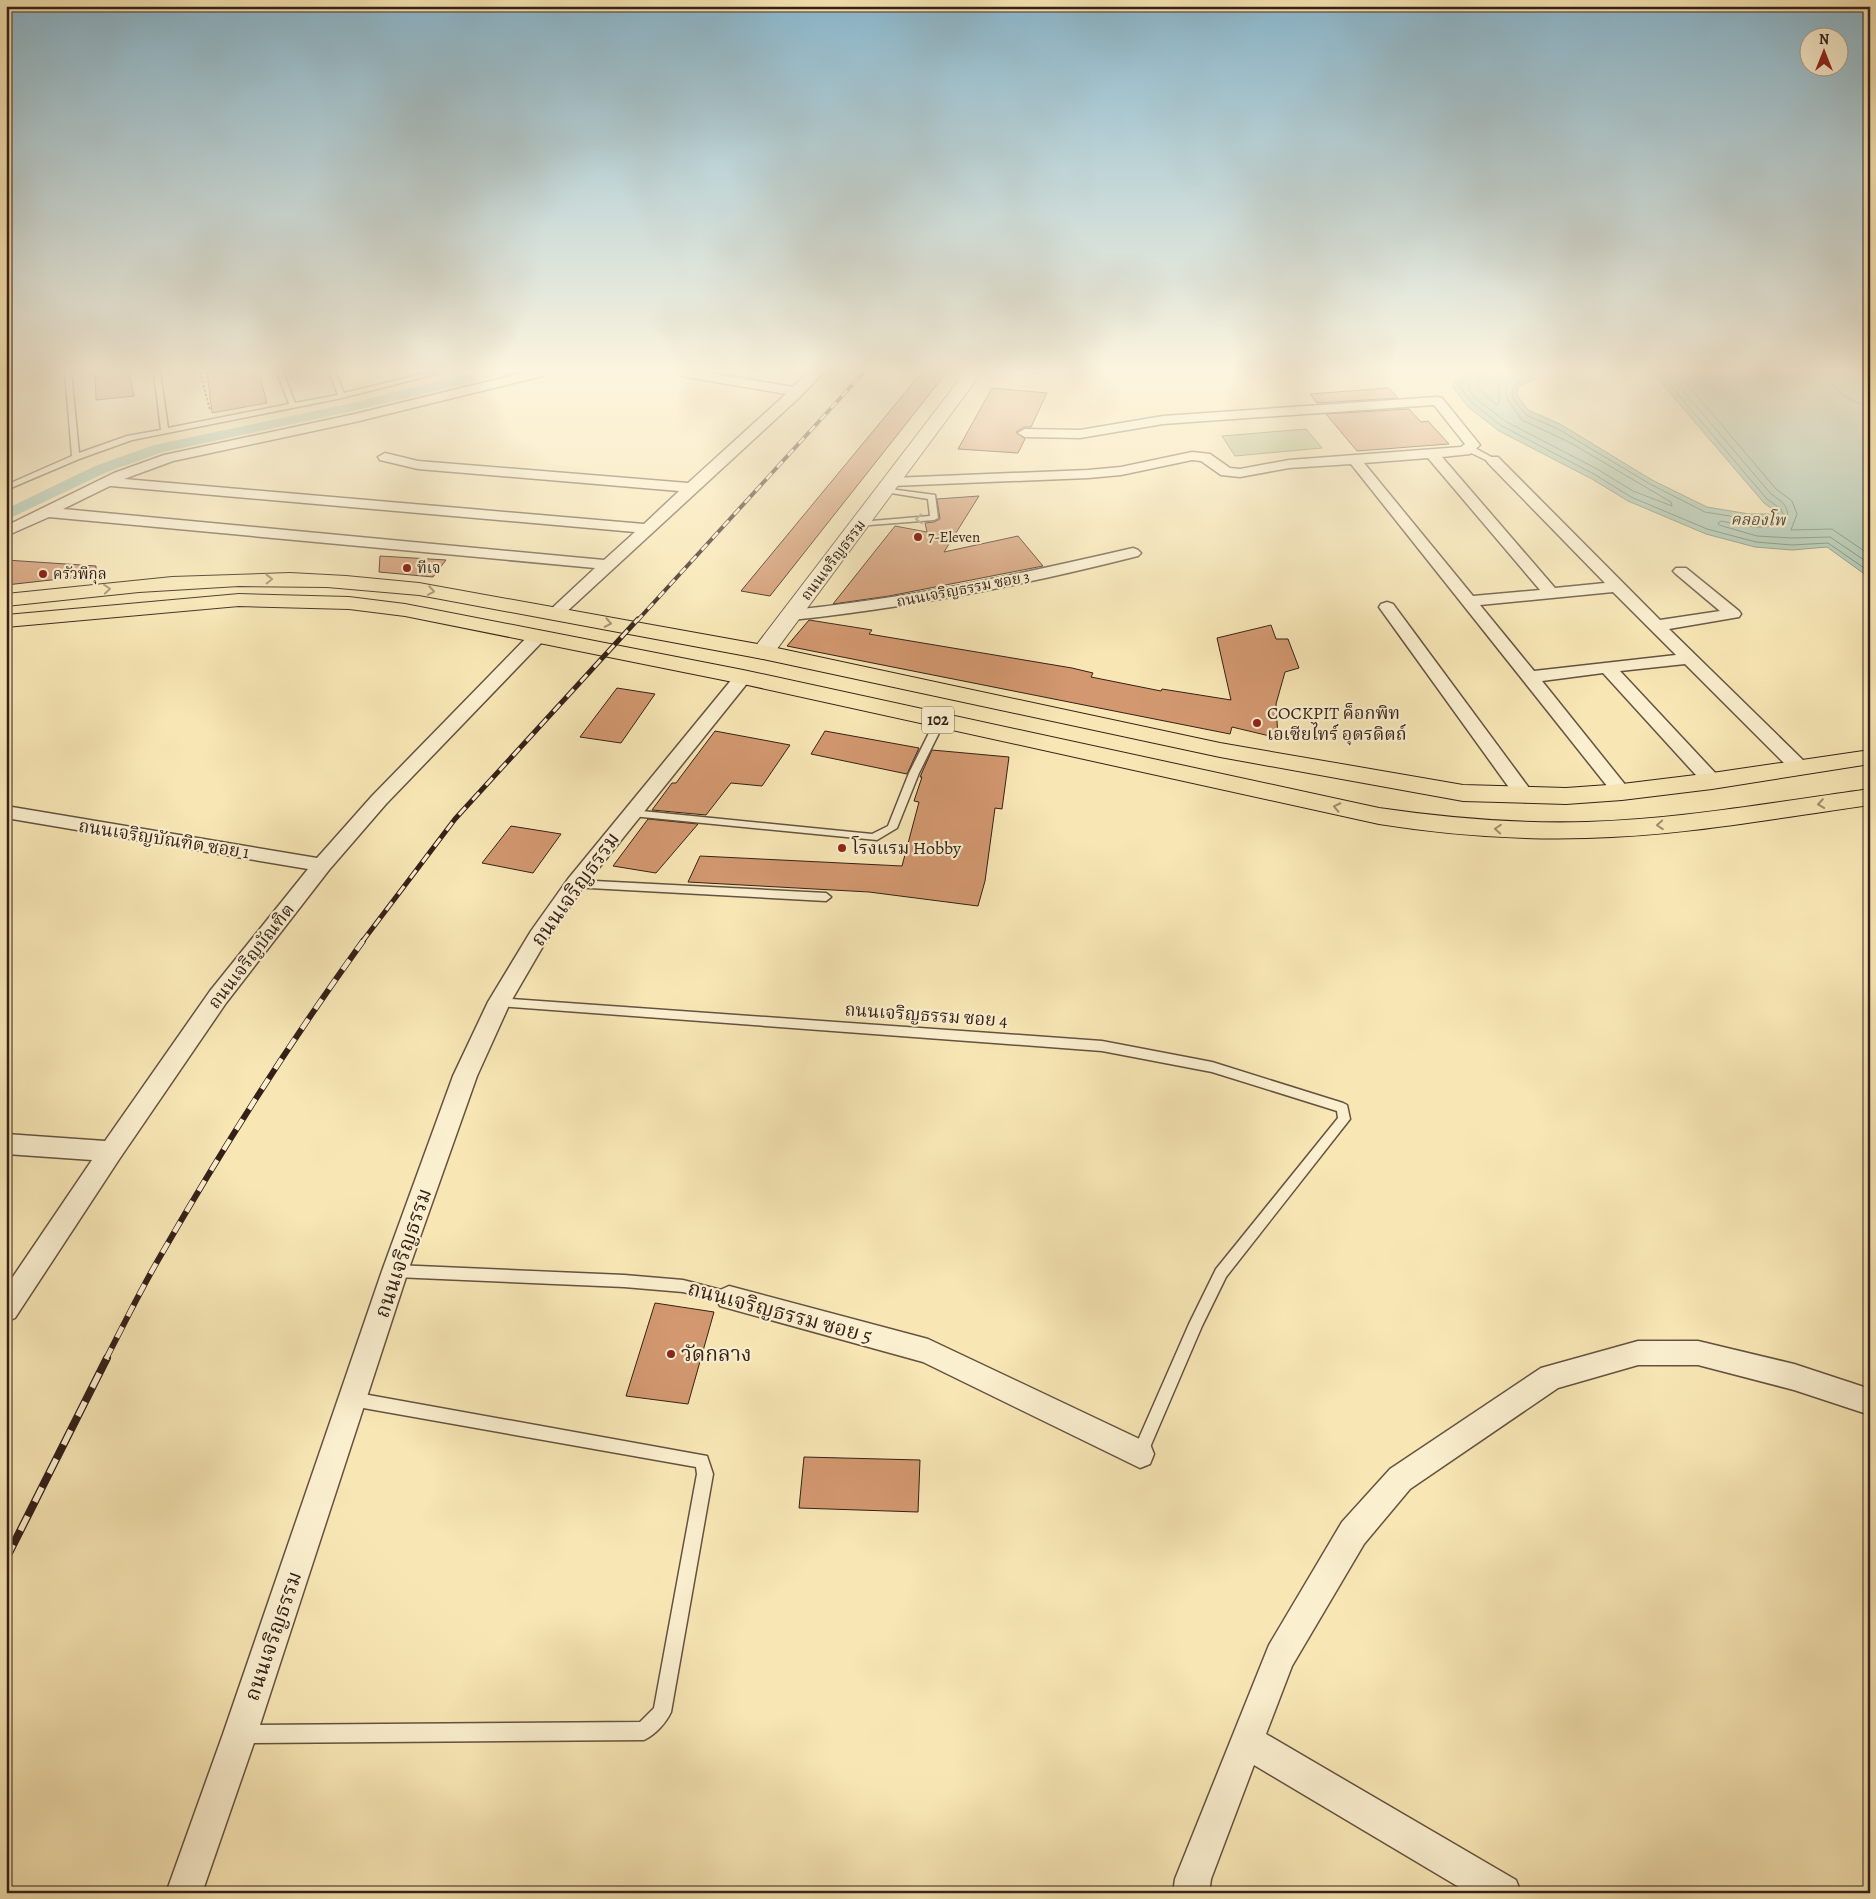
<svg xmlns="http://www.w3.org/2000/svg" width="1876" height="1899" font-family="Alegreya,'Noto Serif Thai',serif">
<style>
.green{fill:#b7c792;stroke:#767456}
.water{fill:#9dc0ac;stroke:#738071}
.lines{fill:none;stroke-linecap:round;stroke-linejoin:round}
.shore{stroke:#687062;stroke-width:1}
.canal{fill:#9dc0ac;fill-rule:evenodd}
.building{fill:#d39870;stroke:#342019}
.service-casing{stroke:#655240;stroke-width:3}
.minor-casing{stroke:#655240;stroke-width:3}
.tertiary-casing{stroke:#655240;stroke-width:2}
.primary-casing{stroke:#342019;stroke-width:2}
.path{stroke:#342019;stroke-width:2;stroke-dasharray:2.5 2;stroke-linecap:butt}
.service{fill:#faefcf;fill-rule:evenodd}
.minor{fill:#faefcf;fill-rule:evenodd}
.tertiary{fill:#faefcf;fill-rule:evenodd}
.primary{fill:#f8e7b5;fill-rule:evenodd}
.rail-far3-casing{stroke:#342019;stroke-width:4}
.rail-far2-casing{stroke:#342019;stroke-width:5}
.rail-far1-casing{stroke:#342019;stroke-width:6}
.rail-casing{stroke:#342019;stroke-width:8}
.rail-far3{stroke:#faefcf;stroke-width:2.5;stroke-dasharray:8;stroke-linecap:butt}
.rail-far2{stroke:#faefcf;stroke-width:3;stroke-dasharray:10;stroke-linecap:butt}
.rail-far1{stroke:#faefcf;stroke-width:4.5;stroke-dasharray:12;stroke-linecap:butt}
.rail{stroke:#faefcf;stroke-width:5.5;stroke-dasharray:16;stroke-linecap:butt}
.oneway{stroke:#a1927d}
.oneway2{stroke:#a08d6f}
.poi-dot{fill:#8f2418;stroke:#faefcf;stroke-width:2}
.labels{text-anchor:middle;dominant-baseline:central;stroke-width:4.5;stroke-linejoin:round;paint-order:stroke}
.far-poi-label{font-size:15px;fill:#342019;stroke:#faefcf;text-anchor:start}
.far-street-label{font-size:15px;fill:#342019;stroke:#faefcf}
.far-water-label{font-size:16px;font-style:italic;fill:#545045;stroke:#faefcf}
.shield{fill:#faefcf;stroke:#6f5e50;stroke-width:1}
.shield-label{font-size:16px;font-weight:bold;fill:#342019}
.poi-label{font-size:18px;fill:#342019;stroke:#faefcf;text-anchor:start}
.street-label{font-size:18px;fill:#342019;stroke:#faefcf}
.near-street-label{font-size:21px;fill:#342019;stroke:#faefcf}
.near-poi-label{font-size:21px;fill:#342019;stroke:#faefcf;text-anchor:start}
</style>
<rect width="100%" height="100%" fill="#f8e7b5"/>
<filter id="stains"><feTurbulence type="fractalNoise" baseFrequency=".004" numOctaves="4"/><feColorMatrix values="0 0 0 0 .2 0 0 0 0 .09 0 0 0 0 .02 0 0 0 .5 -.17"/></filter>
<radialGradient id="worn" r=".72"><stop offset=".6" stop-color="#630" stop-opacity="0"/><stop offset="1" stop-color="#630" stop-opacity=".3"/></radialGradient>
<polygon class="green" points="1306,429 1322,448 1235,456 1222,436"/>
<polygon class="water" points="1464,372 1543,372 1539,377 1518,387 1517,395 1528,410 1560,424 1652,480 1707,507 1749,514 1779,514 1764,503 1652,372 1844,372 1870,388 1870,578 1827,547 1792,550 1755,547 1706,534 1628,501 1592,479 1499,431 1468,407 1452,386"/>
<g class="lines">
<g class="shore">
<polyline points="1467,372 1467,377 1459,386 1472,403 1502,426 1594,474 1631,497 1707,529 1756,542 1792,545 1828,543 1870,572"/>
<polyline points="1474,372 1468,388 1476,399 1505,421 1597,469 1633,491 1672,506 1671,502 1569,442 1522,420 1508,400 1506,390 1509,380 1523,372"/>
<polyline points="1481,372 1477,388 1497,405 1499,402 1499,384 1506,372"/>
<path d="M 1537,372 C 1525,380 1513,381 1512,397 L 1526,415 L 1558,429 L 1650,484 L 1705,512 L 1748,519 L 1781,518 L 1783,514 L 1781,509 L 1767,499 L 1659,372"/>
<path d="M 1667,372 L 1771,494 C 1781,501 1790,506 1787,520 C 1769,533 1741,525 1721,521 L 1718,523 L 1719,525 L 1757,536 L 1792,538 L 1830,537 L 1870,564"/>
<polyline points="1677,372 1776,489 1792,501 1797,514 1791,530 1832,529 1870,555"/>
<path d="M 1828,372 C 1832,391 1851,403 1870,406"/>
</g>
<polygon class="canal" points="478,372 503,372 501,375 348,412 163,452 107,472 6,520 6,509 95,466 154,445 348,404"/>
</g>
<g class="building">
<polygon points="95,372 129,372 134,396 96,400"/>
<polygon points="207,372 259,372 267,403 212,413"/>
<polygon points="922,372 947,372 770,596 741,591"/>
<polygon points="992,388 1047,393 1031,427 1024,427 1016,432 1025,439 1018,453 958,449"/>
<polygon points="1389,388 1398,398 1317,403 1310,394"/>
<polygon points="1409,409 1421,422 1428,421 1449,444 1357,451 1326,414"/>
<polygon points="979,496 944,552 1018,536 1043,566 889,596 833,604 895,526 927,532 925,523 934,522 940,519 937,499"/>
<polygon points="380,556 446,560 433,577 379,572"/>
<polygon points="6,560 96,566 96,575 6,585"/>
<polygon points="809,620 872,630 869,634 1072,668 1093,673 1091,677 1161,691 1162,689 1231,700 1217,638 1271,625 1276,639 1288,639 1299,668 1285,672 1276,704 1278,738 1232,727 1230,734 787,646"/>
<polygon points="617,688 655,694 621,743 580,737"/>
<polygon points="715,731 790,745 762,786 731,783 706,815 652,810 672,783 676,783"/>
<polygon points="825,731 919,748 907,774 811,754"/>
<polygon points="932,750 1009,757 1002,809 995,808 985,881 978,906 869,892 688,882 700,856 902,866 919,802 914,801 922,777 920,777"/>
<polygon points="648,819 698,824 656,873 613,866"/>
<polygon points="511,826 561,834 533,873 482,863"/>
<polygon points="655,1303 714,1312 688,1404 626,1396"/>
<polygon points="804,1457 920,1460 918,1512 799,1508"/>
</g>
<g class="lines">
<defs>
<g id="service">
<polygon points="65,372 71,372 79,453 127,436 161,430 154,372 160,372 168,428 289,404 277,372 283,372 295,403 338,395 329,372 335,372 344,393 431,372 443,372 342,398 132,440 79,459 6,490 6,485 72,456"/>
<polygon points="1467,447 1473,447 1497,460 1490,462 1467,451"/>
<polygon points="882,488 935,495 938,518 934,520 857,526 857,522 860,522 930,516 928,499 885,492 882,492"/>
<polygon points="940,718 945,721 919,773 897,828 877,840 632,816 627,813 632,810 872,834 888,826 909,773 935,721"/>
<polygon points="575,880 826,893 831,897 826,901 571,887 570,884"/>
<polygon points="499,998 1102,1041 1212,1062 1343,1103 1347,1105 1350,1119 1226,1277 1202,1326 1145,1459 1140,1461 1135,1459 1132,1454 1189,1324 1216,1269 1338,1118 1337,1111 1212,1072 1102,1051 499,1006 495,1005 493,1002 495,999"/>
<polygon points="395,1265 624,1275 683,1280 729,1292 734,1294 736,1298 734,1302 729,1304 683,1292 624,1287 395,1277 390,1275 388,1271 390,1267"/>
<path d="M 352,1392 L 707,1456 L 713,1474 L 671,1712 C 666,1723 655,1735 644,1740 L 241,1743 L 235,1740 L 232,1734 L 235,1728 L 241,1725 L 640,1722 L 654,1708 L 697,1474 L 696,1467 L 352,1406 L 347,1404 L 345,1399 L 347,1394 Z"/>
</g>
<g id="minor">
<path d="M 527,372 L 549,372 L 547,375 L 355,422 L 173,461 L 124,479 L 644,524 L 679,491 L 418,469 L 380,460 L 378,457 L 385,453 L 418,461 L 688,483 L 786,394 L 681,376 L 675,372 L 704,372 L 793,387 L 809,372 L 823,372 L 802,395 L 562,616 L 550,616 L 548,613 L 550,610 L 595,568 L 49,517 L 6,536 L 6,526 L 114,473 L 164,455 L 355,414 ZM 110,486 L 111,486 L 635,532 L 604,560 L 63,509 Z"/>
<path d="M 1437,397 L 1442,398 L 1480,445 L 1470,454 L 1442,457 L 1555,588 L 1605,583 L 1488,463 L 1486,460 L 1488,457 L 1498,457 L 1660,620 L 1720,611 L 1676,574 L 1673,571 L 1676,568 L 1686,568 L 1739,611 L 1741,614 L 1739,617 L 1669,629 L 1807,764 L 1809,768 L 1807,772 L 1800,774 L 1793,772 L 1685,664 L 1620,671 L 1719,777 L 1721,781 L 1719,785 L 1712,787 L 1705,785 L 1603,673 L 1542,681 L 1631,792 L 1629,796 L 1622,798 L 1615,796 L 1351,464 L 1289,468 L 1240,477 L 1221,475 L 1201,461 L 1192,460 L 1121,475 L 1088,478 L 892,486 L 887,485 L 885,482 L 887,479 L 892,478 L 1088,470 L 1121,467 L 1192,452 L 1210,454 L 1230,468 L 1240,469 L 1289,460 L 1461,447 L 1465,444 L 1434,405 L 1163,424 L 1080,438 L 1025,437 L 1018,433 L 1025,429 L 1080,430 L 1163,416 ZM 1428,458 L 1540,590 L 1473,596 L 1364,463 ZM 1613,592 L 1676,655 L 1534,671 L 1480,605 Z"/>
<path d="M 1133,548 L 1138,550 L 1141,553 L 1138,556 C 1024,585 908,608 791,620 L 785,618 L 783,615 L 785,612 L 791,610 C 907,599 1020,574 1133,548 Z"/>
<polygon points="1387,602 1393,604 1532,792 1534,796 1532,800 1525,802 1518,800 1379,607 1381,604"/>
<polygon points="538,631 544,632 546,636 544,640 386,804 329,870 226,1003 120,1158 15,1318 6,1322 6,1287 92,1160 6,1154 6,1134 105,1141 210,991 308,869 6,818 6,806 317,858 372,796 532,632"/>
<polygon points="743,672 749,673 752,677 749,681 582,889 546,941 510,1003 477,1076 408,1271 257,1734 202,1893 166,1893 223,1734 382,1271 453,1076 488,1002 531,931 568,879 737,673"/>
<polygon points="729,1286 928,1339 1150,1444 1154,1454 1150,1464 1140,1468 923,1362 720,1306 716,1298 720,1290"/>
<polygon points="1638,1341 1698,1341 1794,1364 1870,1389 1870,1415 1794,1390 1698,1365 1638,1365 1558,1388 1410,1489 1364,1544 1292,1666 1266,1734 1516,1880 1521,1893 1469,1893 1254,1765 1211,1879 1209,1893 1173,1893 1175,1879 1269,1645 1342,1522 1390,1469 1541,1368"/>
</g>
<polygon id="tertiary" points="965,372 982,372 771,657 763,659 755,657 752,652 755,647"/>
<g id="primary">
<polygon points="290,573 346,576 419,583 763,645 1220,743 1463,785 1566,788 1622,784 1712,773 1870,750 1870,764 1712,789 1622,800 1566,804 1463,801 1220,757 763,659 419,595 327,587 239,586 139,592 6,606 6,594 172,577"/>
<path d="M 239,594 L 349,597 L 405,604 L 743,670 L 1379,808 C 1448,818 1517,824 1587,822 C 1682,819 1776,802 1870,789 L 1870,805 C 1776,818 1682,836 1587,838 C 1517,840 1448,835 1379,824 L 743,684 L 405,616 L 349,609 L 239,606 L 6,627 L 6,615 Z"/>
</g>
</defs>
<use href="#service" class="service-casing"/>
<use href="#minor" class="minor-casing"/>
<use href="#tertiary" class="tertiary-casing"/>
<use href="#primary" class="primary-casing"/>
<polyline class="path" points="200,372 210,410"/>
<use href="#service" class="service"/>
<use href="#minor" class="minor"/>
<use href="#tertiary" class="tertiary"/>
<use href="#primary" class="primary"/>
<defs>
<polyline id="rail-far3" points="637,621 864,372"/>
<polyline id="rail-far2" points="362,942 455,819 638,619"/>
<path id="rail-far1" d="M 106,1359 C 124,1324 141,1289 161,1255 C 223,1147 290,1042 363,941"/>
<polyline id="rail" points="6,1559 107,1358"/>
</defs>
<use href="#rail-far3" class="rail-far3-casing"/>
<use href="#rail-far2" class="rail-far2-casing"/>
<use href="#rail-far1" class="rail-far1-casing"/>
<use href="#rail" class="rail-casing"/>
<use href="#rail-far3" class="rail-far3"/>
<use href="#rail-far2" class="rail-far2"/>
<use href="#rail-far1" class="rail-far1"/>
<use href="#rail" class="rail"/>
</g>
<defs><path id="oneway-chevron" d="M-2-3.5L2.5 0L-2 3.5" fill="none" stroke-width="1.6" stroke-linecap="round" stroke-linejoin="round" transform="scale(1.25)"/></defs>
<use class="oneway" href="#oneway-chevron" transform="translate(919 519) rotate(175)"/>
<g class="oneway2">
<use href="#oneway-chevron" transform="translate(269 579) rotate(-1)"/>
<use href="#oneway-chevron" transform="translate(107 589) rotate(-5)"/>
<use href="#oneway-chevron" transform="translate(431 591) rotate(10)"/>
<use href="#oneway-chevron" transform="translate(608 623) rotate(11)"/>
<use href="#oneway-chevron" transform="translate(1821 804) rotate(172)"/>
<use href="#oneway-chevron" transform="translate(1337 807) rotate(-168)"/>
<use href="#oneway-chevron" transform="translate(1660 825) rotate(176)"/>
<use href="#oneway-chevron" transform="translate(1498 829) rotate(-176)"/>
</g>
<linearGradient id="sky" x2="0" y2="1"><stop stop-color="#8ab9d0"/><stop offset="0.58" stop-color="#fcf4de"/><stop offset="1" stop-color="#fcf4de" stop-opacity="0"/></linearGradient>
<rect width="1876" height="638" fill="url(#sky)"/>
<g class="poi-dot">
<circle cx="918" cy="537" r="5"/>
<circle cx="407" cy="568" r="5"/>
<circle cx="43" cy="574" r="5"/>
<circle cx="1257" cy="723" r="5"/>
<circle cx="842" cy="848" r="5"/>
<circle cx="671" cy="1354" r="5"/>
</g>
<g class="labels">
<g class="far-poi-label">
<text x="928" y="537">7-Eleven</text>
<text x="417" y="568">ทีเจ</text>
<text x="53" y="574">ครัวพิกุล</text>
</g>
<g class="far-street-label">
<text transform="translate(833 560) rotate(-53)">ถนนเจริญธรรม</text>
<text transform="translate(963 589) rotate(-11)">ถนนเจริญธรรม ซอย 3</text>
</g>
<g class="far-water-label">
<text transform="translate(1758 520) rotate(1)">คลองโพ</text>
</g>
<rect class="shield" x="922" y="706.5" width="32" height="27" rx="4"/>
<g class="shield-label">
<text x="938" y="720">102</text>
</g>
<g class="poi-label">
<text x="1267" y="713">COCKPIT ค็อกพิท<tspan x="1267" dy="21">เอเซียไทร์ อุตรดิตถ์</tspan></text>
<text x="852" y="848">โรงแรม Hobby</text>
</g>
<g class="street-label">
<text transform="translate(164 839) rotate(9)">ถนนเจริญบัณฑิต ซอย 1</text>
<text transform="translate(251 956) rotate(-52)">ถนนเจริญบัณฑิต</text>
<text transform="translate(926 1015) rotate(4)">ถนนเจริญธรรม ซอย 4</text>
</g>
<g class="near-street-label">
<text transform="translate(575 889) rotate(-54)">ถนนเจริญธรรม</text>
<text transform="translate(403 1253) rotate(-71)">ถนนเจริญธรรม</text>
<text transform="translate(780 1312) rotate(15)">ถนนเจริญธรรม ซอย 5</text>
<text transform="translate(273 1636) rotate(-71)">ถนนเจริญธรรม</text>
</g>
<g class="near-poi-label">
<text x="681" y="1354">วัดกลาง</text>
</g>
</g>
<rect width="1876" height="1899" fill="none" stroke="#f8e7b5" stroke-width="25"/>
<rect x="8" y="8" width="1861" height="1884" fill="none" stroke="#342019" stroke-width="2.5"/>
<rect x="12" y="12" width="1851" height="1874" fill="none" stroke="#342019"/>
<g transform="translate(1824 52)"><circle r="24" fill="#faefcf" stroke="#ab9c86"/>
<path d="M0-4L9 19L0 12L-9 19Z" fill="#8f2418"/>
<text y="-8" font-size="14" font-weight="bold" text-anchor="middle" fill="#342019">N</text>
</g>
<rect width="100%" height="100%" filter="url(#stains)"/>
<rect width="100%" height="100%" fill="url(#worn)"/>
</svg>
